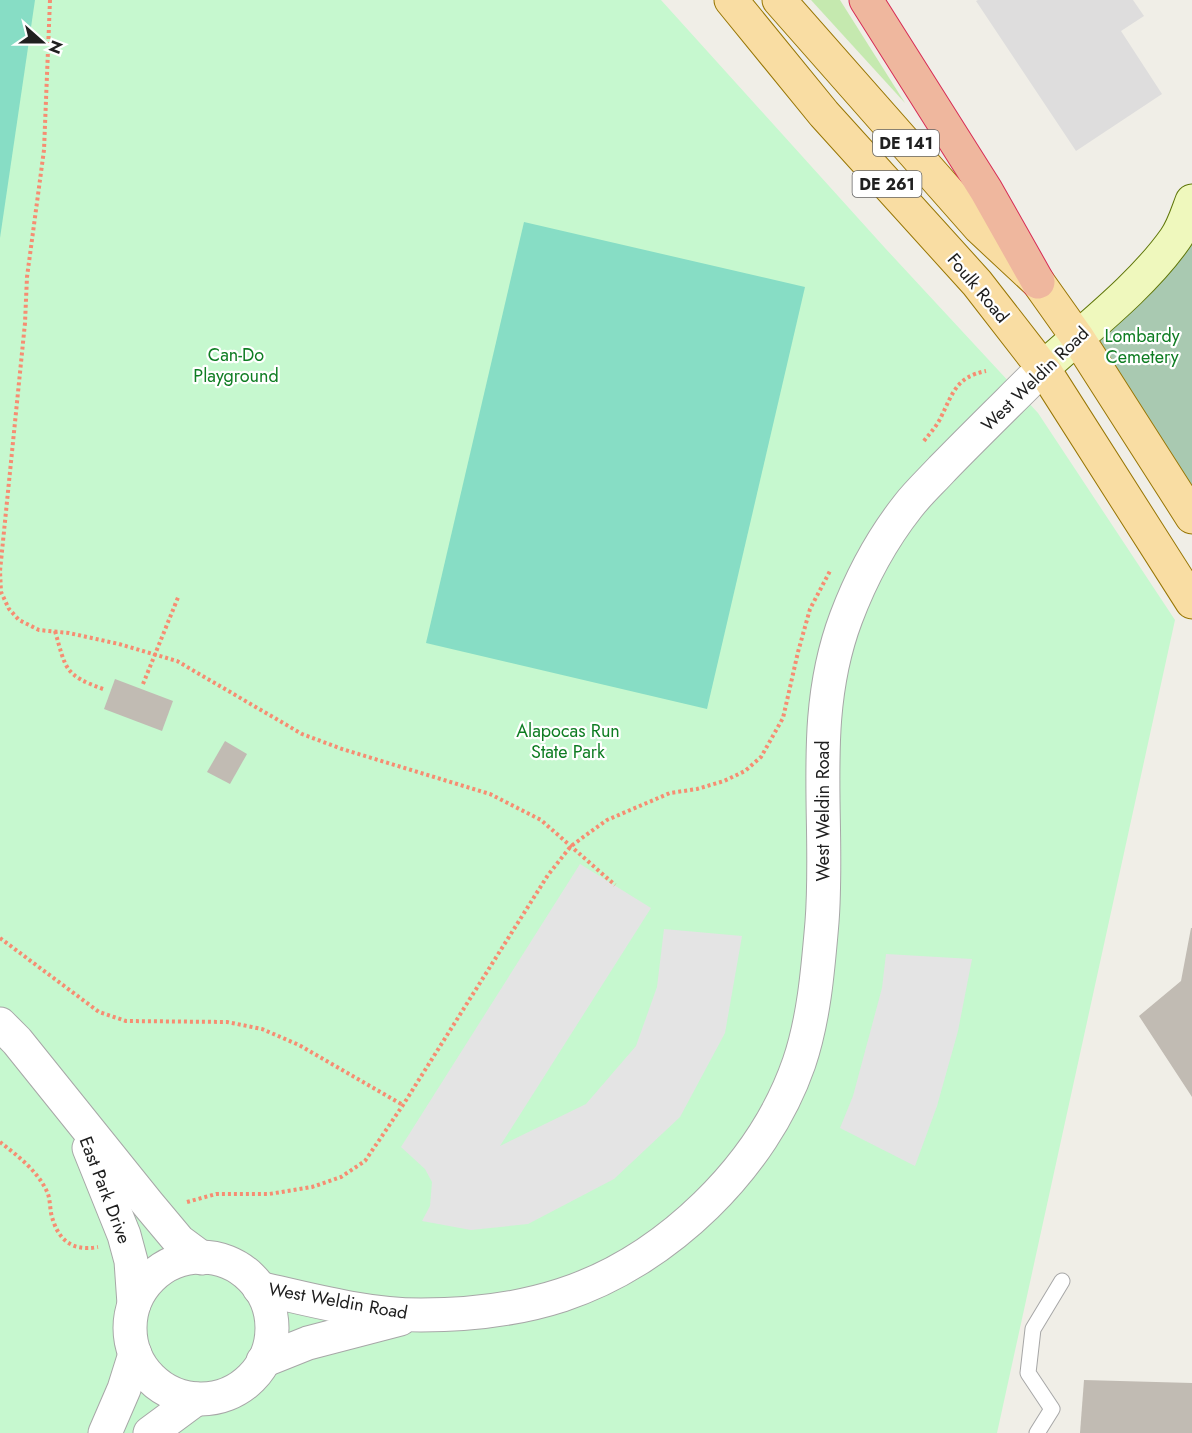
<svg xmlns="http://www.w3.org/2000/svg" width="1192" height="1433" font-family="Jost,sans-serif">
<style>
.residential{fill:#dedddd}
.grass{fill:#c5e9af}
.cemetery{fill:#a9c9b1}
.park{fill:#c6f8cf}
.pitch{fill:#87ddc5}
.parking{fill:#e4e4e4}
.building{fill:#c1bbb3}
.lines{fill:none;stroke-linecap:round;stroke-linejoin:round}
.service-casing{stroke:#a7a7a7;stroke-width:17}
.tertiary-casing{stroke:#a7a7a7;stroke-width:35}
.secondary-casing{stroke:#5f7608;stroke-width:35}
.primary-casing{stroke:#987604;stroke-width:35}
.trunk-casing{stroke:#d72c55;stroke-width:35}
.path{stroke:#f68d72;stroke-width:4;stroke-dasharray:3 3;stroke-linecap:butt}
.service{stroke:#fff;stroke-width:15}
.tertiary{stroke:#fff;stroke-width:33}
.secondary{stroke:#eff8bd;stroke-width:33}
.primary{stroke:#f9dda3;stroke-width:33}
.trunk{stroke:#efb79e;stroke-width:33}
.labels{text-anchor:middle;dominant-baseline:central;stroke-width:4.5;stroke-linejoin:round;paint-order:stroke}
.shield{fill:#fff;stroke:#636363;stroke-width:1.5}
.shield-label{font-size:16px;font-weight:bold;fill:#202020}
.street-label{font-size:18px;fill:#202020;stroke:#fff}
.park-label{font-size:18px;fill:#0f7d23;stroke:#fff}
</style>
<rect width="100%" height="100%" fill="#f0eee7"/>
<polygon class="residential" points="978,0 1133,0 1144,16 1121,31 1162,94 1076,151 976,1"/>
<polygon class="grass" points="811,0 840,0 905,103"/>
<polygon class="cemetery" points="1192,201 1192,517 1077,337"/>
<polygon class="park" points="0,0 661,0 885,248 1038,413 1175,620 997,1433 0,1433"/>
<g class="pitch">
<polygon points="0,0 35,0 0,238"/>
<polygon points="524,222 805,287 707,709 426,643"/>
</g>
<g class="parking">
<polygon points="580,864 651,908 500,1146 586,1104 636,1046 657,987 664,929 742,936 725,1033 680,1117 614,1179 528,1224 471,1230 422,1221 430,1206 432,1182 425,1169 401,1147"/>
<polygon points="886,954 972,959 958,1031 937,1106 915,1166 840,1128 853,1096 882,988"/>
</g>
<g class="building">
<polygon points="115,679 173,701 162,731 104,709"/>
<polygon points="225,741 247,754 230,784 207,772"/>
<polygon points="1191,928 1192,928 1192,1097 1139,1016 1181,981"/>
<polygon points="1084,1380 1192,1383 1192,1433 1080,1433"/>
</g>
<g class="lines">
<defs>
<polyline id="service" points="1037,1433 1052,1409 1028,1373 1033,1329 1062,1281"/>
<g id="tertiary">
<polyline points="0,1024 17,1041 148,1204 179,1241 202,1258"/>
<polyline points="89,1148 124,1235 131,1261 134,1304"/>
<circle cx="201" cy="1328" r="71"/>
<path d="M 259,1288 C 311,1300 367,1315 421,1315 C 468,1315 516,1310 562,1295 C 666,1261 763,1167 799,1063 C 814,1019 818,969 822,922 C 830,819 808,719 846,618 C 861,578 882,539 908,506 C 918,493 931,481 942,469 C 975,435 1009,402 1043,368"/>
<polyline points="263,1361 308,1343 400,1319"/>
<polyline points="105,1433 124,1389 135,1354"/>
<polyline points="150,1433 196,1399"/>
</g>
<path id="secondary" d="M 1043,368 C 1087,328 1141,287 1175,239 C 1183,228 1187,214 1192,201"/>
<g id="primary">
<polyline points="731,0 824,114 977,283 1043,368 1192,602"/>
<polyline points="779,0 980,228 1038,282 1077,337 1192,517"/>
</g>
<polyline id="trunk" points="866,0 986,190 1038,282"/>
</defs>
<use href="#service" class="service-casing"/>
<use href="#tertiary" class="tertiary-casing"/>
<use href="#secondary" class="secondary-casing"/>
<use href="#primary" class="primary-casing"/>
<use href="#trunk" class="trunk-casing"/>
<g class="path">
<polyline points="50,0 44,150 27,277 25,323 0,571 1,592 9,609 19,620 39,630 69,633 119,644 177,661 302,734 342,749 490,794 541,820 615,885"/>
<path d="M 924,441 C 930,433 937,426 941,417 C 953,393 956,377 986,371"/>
<path d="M 55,631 C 66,669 64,675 103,689"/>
<polyline points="143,684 179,595"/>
<polyline points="0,938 99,1012 126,1021 227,1022 262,1029 299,1045 403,1105"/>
<path d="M 0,1142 C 18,1156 39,1172 48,1194 C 50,1200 50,1207 51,1213 C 57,1239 71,1252 98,1247"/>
<polyline points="187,1202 216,1194 269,1194 312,1187 341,1177 365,1161 403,1105 548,875 571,846 607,820 670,793 697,789 724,781 745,771 761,757 783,718 798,652 810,609 830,571"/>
</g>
<use href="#service" class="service"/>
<use href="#tertiary" class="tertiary"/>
<use href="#secondary" class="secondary"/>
<use href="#primary" class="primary"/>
<use href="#trunk" class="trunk"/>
</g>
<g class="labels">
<g class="shield">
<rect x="873" y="130" width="66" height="26" rx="4.5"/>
<rect x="852.5" y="171" width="69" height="26" rx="4.5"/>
</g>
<g class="shield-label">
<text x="906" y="143">DE 141</text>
<text x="887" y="184">DE 261</text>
</g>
<g class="street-label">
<text transform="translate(978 288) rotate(50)">Foulk Road</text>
<text transform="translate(1035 379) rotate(-44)">West Weldin Road</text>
<text transform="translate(823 811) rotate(-90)">West Weldin Road</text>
<text transform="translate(105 1190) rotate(69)">East Park Drive</text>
<text transform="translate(338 1301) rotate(10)">West Weldin Road</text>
</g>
<g class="park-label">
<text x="1142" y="336">Lombardy<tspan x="1142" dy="21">Cemetery</tspan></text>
<text x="236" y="355">Can-Do<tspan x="236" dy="21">Playground</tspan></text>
<text x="568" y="731">Alapocas Run<tspan x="568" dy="21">State Park</tspan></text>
</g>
</g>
<g transform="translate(42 42) rotate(111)" stroke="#ffffff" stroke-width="4.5" paint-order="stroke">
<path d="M0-4.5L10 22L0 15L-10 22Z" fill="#202020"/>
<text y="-9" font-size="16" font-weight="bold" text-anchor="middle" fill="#202020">N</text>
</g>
</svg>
